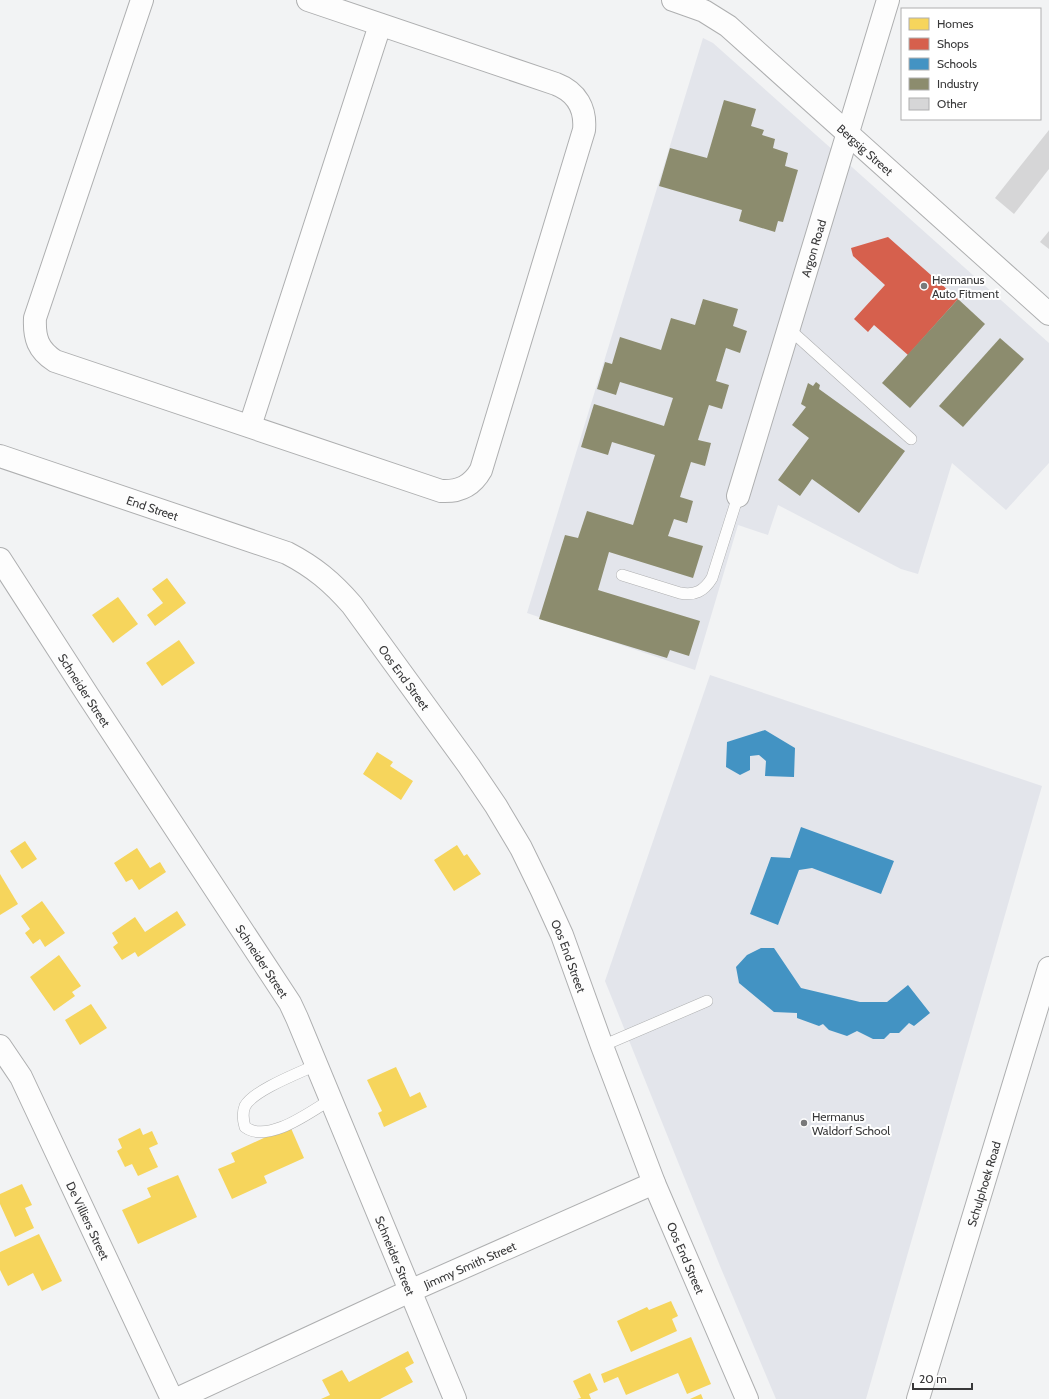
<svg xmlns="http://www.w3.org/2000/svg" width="1049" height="1399" font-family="Cabin,sans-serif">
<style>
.built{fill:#e3e5eb}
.homes{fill:#f6d55c}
.shops{fill:#d6604d}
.schools{fill:#4393c3}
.industry{fill:#8c8c6e}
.building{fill:#d6d6d7}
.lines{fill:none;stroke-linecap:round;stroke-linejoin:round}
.lane-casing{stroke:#aeafb0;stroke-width:12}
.street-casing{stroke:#aeafb0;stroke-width:24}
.secondary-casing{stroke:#aeafb0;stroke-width:24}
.lane{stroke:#fdfdfd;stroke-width:11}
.street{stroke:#fdfdfd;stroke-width:22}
.secondary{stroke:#fdfdfd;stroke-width:22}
.poi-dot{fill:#79797a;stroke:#fff;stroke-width:1.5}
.labels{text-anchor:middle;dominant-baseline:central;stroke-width:4;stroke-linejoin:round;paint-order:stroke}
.street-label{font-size:12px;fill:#383839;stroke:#fff}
.poi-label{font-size:12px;fill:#383839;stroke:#fff;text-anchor:start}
</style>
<rect width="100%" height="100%" fill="#f2f3f4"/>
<g class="built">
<polygon points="703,38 713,43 1049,343 1049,463 1006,510 952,463 918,574 901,569 778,505 768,535 738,525 695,670 527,613"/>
<polygon points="710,675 1042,786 866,1399 776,1399 720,1266 605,981"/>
</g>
<g class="homes">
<polygon points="167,578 186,603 155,626 147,615 163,603 152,589"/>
<polygon points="118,597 138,624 113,643 92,615"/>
<polygon points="179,640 195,663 162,686 146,663"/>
<polygon points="377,752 393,762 390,766 413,781 401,800 363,774"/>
<polygon points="25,841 37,859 22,869 10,851"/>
<polygon points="457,845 464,856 467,854 481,874 454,891 434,860"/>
<polygon points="137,848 150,868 160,862 166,872 139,890 132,879 126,882 114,863"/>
<polygon points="0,874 18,904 0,915"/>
<polygon points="42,901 65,933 45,947 40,939 33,944 25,933 30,929 21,916"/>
<polygon points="177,911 186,925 138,957 135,952 122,960 113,947 118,943 112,933 135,917 145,932"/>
<polygon points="59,955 81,986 72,992 75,996 54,1011 30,977"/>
<polygon points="91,1004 107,1028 80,1045 65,1020"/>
<polygon points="396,1067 410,1097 420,1092 427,1107 384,1127 378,1113 382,1111 367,1080"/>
<polygon points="290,1126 304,1158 264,1176 267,1183 232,1199 218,1169 235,1162 231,1153"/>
<polygon points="140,1128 143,1135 152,1131 158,1144 149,1148 158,1167 138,1176 132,1164 125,1167 117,1151 122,1148 118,1139"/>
<polygon points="178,1175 197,1217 138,1244 122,1210 151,1197 147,1188"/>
<polygon points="22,1184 32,1205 25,1208 34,1228 15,1237 0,1204 0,1194"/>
<polygon points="39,1234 62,1281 42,1291 33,1273 8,1286 0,1270 0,1252"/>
<polygon points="671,1301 678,1316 672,1319 677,1331 631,1352 617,1321 647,1307 649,1310"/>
<polygon points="691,1337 711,1384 687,1394 678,1373 626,1395 618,1377 604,1383 601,1374"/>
<polygon points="408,1351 414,1363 405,1368 413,1382 380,1399 321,1399 330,1395 322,1380 342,1370 349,1382"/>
<polygon points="590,1373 598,1390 589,1394 591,1399 577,1399 581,1398 573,1381"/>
<polygon points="701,1394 703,1399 690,1399"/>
</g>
<polygon class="shops" points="888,237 958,299 908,355 874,325 868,332 854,319 885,285 853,256 851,248"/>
<g class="schools">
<polygon points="765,730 795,748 794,777 765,776 766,761 759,755 750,756 750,770 740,775 726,767 727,742"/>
<polygon points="801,827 894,861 881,894 812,868 799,870 778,925 750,914 771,857 790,858"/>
<polygon points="761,948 774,948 801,988 860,1002 887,1002 908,985 930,1013 914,1026 909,1023 899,1033 890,1033 884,1039 873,1039 857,1031 847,1036 829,1030 823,1024 819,1026 797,1018 797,1013 774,1012 739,983 736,967 747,955"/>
</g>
<g class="industry">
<polygon points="724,100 756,109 751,126 764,130 762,135 775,139 773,148 788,153 785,166 798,170 783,222 778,221 775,232 739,221 742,210 659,186 670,148 707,158"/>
<polygon points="703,299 738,309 733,326 747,331 740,353 726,348 716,381 729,385 722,409 709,405 698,440 711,443 705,466 691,462 680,497 693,501 687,523 674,519 668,536 703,546 693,578 609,552 598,590 700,621 689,656 670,650 667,658 539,619 565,535 578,538 587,511 633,525 655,455 612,442 608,455 581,447 594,404 664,426 673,398 620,382 616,395 597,389 605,362 612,364 620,337 661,350 671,318 695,325"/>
<polygon points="958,299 985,324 910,408 882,383"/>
<polygon points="1000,338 1024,359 963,427 939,406"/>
<polygon points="816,382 820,385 819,389 905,451 859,513 812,479 800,496 778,480 809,438 792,425 806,407 801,404 808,383 813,386"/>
</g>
<g class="building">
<polygon points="1049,130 1049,169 1014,214 995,198"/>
<polygon points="1049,231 1049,249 1040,242"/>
</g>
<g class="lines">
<defs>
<g id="lane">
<polyline points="788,328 911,439"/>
<path d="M 622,575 L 680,593 C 695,596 704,591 712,578 L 738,496"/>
<polyline points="602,1046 707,1001"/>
<path d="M 316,1065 C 299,1073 254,1090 245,1106 C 242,1113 243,1120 245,1127 C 268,1144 310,1112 330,1100"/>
</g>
<g id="street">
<path d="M 142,0 L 35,318 C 34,338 38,350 55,361 L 441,491 C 459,492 472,486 481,470 L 584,130 C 586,109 577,92 556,84 L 308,0"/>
<polyline points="250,426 380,25"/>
<path id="s1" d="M 0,456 L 287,553 C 314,567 332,582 352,605 L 469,766 L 496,806 L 521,848 L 542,891 L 562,935 L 602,1046 L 654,1183 L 747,1399"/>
<path id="s2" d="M 738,496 L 888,0"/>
<path id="s3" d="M 0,559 L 89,697 L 290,1003 L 297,1018 L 455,1399"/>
<path id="s4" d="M 0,1046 L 21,1077 L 172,1399"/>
<path id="s5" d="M 177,1399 L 410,1291 L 654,1183"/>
<path id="s6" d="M 918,1399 L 1049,968"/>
</g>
<g id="secondary">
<path id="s7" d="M 673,0 L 704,11 L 728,26 L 1049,314"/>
</g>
</defs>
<use href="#lane" class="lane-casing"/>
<use href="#street" class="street-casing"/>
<use href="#secondary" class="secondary-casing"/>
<use href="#lane" class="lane"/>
<use href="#street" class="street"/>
<use href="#secondary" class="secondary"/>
</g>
<g class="poi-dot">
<circle cx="924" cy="286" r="4"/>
<circle cx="804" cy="1123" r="4"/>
</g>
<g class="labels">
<g class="street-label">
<text stroke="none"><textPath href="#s7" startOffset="246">Bergsig Street</textPath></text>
<text stroke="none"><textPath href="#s2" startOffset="259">Argon Road</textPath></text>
<text stroke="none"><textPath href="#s1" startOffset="161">End Street</textPath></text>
<text stroke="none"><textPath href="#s1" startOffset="476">Oos End Street</textPath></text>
<text stroke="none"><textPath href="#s3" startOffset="156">Schneider Street</textPath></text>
<text stroke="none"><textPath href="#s1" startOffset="801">Oos End Street</textPath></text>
<text stroke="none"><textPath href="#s3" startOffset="480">Schneider Street</textPath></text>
<text stroke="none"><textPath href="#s6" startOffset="225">Schulphoek Road</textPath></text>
<text stroke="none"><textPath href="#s4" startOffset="196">De Villiers Street</textPath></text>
<text stroke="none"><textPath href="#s3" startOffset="804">Schneider Street</textPath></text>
<text stroke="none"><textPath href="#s1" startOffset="1125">Oos End Street</textPath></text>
<text stroke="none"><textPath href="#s5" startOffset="322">Jimmy Smith Street</textPath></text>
</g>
<g class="poi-label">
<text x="932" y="279">Hermanus<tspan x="932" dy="14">Auto Fitment</tspan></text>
<text x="812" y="1116">Hermanus<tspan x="812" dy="14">Waldorf School</tspan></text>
</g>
</g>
<rect x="901" y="8" width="140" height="112" fill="#ffffff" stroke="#afafb0"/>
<rect x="909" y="18" width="20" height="12" fill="#f6d55c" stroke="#afafb0"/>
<text x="937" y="28" font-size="12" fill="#383839">Homes</text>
<rect x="909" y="38" width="20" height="12" fill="#d6604d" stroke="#afafb0"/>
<text x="937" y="48" font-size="12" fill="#383839">Shops</text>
<rect x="909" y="58" width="20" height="12" fill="#4393c3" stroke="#afafb0"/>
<text x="937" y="68" font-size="12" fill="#383839">Schools</text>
<rect x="909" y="78" width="20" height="12" fill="#8c8c6e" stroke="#afafb0"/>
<text x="937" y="88" font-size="12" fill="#383839">Industry</text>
<rect x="909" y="98" width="20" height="12" fill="#d6d6d7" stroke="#afafb0"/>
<text x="937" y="108" font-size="12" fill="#383839">Other</text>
<path d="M913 1383v6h59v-6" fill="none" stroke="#383839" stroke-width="2"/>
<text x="919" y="1383" font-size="12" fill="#383839" stroke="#ffffff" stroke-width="3" paint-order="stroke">20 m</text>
</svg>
